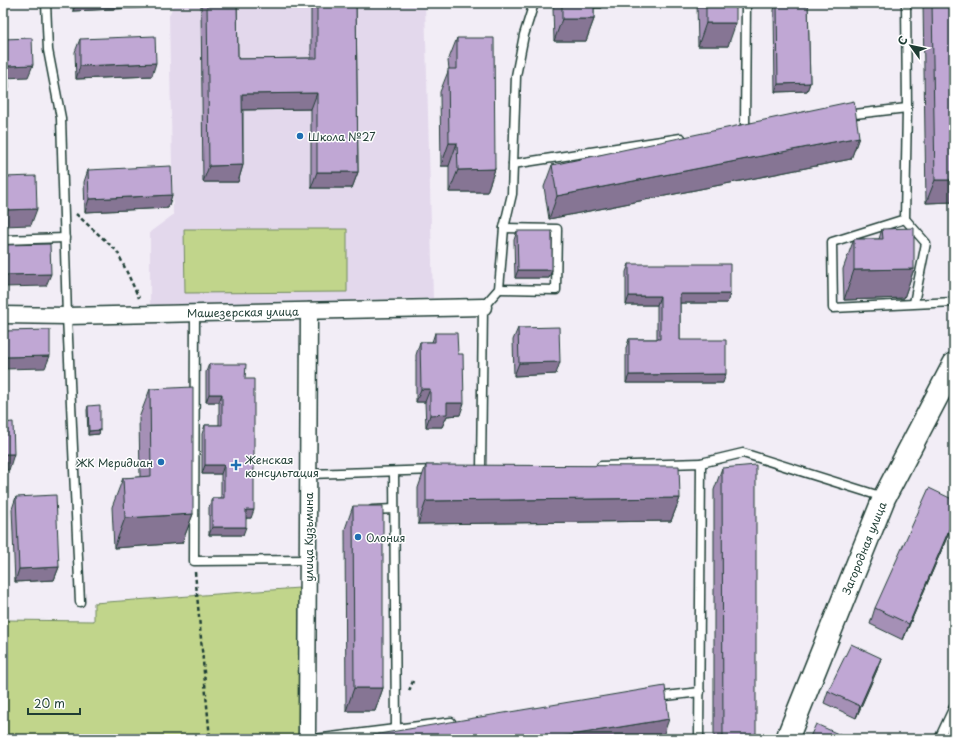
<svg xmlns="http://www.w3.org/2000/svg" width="957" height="742" font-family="'Playpen Sans',sans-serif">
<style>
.built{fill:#e3d8ec}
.green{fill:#c1d58b;stroke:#708960}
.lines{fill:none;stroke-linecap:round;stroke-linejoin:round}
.lane-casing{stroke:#1f3d34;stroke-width:11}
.street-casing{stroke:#1f3d34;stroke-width:19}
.secondary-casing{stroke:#1f3d34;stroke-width:25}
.path{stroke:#1f3d34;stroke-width:2.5;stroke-dasharray:4 3;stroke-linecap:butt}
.lane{stroke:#fff;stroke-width:8}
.street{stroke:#fff;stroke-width:16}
.secondary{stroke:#fff;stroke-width:22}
.wall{fill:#a590b6;stroke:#1f3d34}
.shaded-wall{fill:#867594;stroke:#1f3d34}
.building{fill:#c0a7d4;stroke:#1f3d34}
.poi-dot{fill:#1f6fb2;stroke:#fff;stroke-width:1.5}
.labels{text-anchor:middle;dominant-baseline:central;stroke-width:3;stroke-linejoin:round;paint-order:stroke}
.poi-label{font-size:11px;fill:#1f3d34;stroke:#fff;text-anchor:start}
.street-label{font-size:11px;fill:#1f3d34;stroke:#fff}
</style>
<rect width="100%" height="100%" fill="#f2edf6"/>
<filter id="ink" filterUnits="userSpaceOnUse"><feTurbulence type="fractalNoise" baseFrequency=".025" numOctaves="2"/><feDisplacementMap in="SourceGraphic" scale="8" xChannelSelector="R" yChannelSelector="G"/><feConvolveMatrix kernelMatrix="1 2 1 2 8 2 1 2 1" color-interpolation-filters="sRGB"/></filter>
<g filter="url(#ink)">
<polygon class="built" points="174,3 425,3 433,298 150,305 150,232 173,215 169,16"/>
<g class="green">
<polygon points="184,229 347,229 347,292 185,293"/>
<polygon points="299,588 298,739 3,739 3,620 94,621 94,603"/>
</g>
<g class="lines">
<defs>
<g id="lane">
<polyline points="46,3 48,50 61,118 67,316 80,602"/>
<polyline points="746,3 745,128 751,128"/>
<polyline points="906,3 907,108 905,219 926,243 914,303"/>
<polyline points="846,115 907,108"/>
<polyline points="513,164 681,138"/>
<polyline points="905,219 832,242 833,308 954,302"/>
<polyline points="3,240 65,238"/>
<polyline points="499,289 556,290 557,229 504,228"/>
<polyline points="195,313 194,561 308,560"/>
<polyline points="701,463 743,453 883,497"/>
<polyline points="601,466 701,463 699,739"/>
<polyline points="481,469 483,307 499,289 504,228 512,194 516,76 524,35 534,3"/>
<polyline points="394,472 396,729"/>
<polyline points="308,474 437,470"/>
<polyline points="372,510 394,509"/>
<polyline points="657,697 700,692"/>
<polyline points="315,739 451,722"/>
<polyline points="939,739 954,707"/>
</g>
<g id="street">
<polyline points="3,315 67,316 483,307"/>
<polyline points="307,739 309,311"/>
</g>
<polyline id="secondary" points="787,739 884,498 954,364"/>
</defs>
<use href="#lane" class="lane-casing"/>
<use href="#street" class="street-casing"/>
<use href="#secondary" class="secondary-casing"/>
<g class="path">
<polyline points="76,214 117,251 139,298"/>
<polyline points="195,572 210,739"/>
<polyline points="409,691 413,681"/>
</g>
<use href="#lane" class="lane"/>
<use href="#street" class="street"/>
<use href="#secondary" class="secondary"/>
</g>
<g class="wall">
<polygon points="73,3 157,3 155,7 73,11"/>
<polygon points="202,3 237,3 238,59 311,58 311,8 313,3 356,3 358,172 352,188 311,188 311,109 243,110 243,165 238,182 203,182 201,5"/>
<polygon points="555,3 604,3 602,8 594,8 594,19 586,41 554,41 553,8"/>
<polygon points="697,3 736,3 728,46 698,46"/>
<polygon points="776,3 808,3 810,83 807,91 775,92 774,10"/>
<polygon points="923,3 954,3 954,202 926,203"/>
<polygon points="457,38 495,169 487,192 449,192 449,166 441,166 440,92 449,69 448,61"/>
<polygon points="80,39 152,76 76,79 75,52"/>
<polygon points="859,137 851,159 549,219 544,187 552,165"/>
<polygon points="88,170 172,195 168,208 85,212 84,182"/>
<polygon points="882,229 914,269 904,298 844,300 843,269 854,239 879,239"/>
<polygon points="517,231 552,270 549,278 515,278 514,240"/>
<polygon points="629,264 727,303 680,303 680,340 723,383 626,383 626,348 629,339 657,339 657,305 626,305 626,272"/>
<polygon points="518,328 556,374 514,376 513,340"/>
<polygon points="435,333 460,415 447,416 442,427 426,427 425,402 416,402 416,355 420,342 432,342"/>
<polygon points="209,364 245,379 251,518 246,518 243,535 209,535 209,507 212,498 221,498 221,474 202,474 202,434 205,425 219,425 219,402 206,402 206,372"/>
<polygon points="150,389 193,514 182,543 114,548 112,507 123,478 140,477 139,418"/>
<polygon points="88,406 100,430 99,434 88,435 87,410"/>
<polygon points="426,465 680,498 671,521 418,524 418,488"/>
<polygon points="722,468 756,739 714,739 714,490"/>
<polygon points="16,497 59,567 54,580 15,582 12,509"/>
<polygon points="353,506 383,688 375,711 346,711 345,529"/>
<polygon points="954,521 903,640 870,624 875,608"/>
<polygon points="881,658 877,670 856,718 824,703 828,691"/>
</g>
<g class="shaded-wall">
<polygon points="76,3 157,3 155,7 73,11"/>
<polygon points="587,3 604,3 602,8 585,8"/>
<polygon points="562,19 594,19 586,41 554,41"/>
<polygon points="706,23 736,23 728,46 698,46"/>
<polygon points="156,63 152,76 76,79 80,66"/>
<polygon points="33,65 28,77 3,78 8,66"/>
<polygon points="810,83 807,91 775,92 778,84"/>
<polygon points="9,88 4,101 3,101 3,89"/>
<polygon points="317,93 311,109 237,110 242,94"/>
<polygon points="859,137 851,159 549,219 557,196"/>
<polygon points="449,143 457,143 449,166 441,166"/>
<polygon points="243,165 238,182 203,182 209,166"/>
<polygon points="495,169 487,192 449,192 458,170"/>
<polygon points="317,172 358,172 352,188 311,188"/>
<polygon points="935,180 954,180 954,202 926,203"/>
<polygon points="172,195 168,208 85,212 89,199"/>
<polygon points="37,209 31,225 3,226 3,210"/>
<polygon points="914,269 904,298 844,300 854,270"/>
<polygon points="518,270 552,270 549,278 515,278"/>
<polygon points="51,274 46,286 3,287 3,275"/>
<polygon points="680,294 730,294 727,303 677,303"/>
<polygon points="629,296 660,296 657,305 626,305"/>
<polygon points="50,356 45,368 3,369 3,357"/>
<polygon points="560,362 556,374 514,376 519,363"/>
<polygon points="726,374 723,383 626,383 629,375"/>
<polygon points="421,389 430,389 425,402 416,402"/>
<polygon points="209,394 222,394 219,402 206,402"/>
<polygon points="447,403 464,403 460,415 447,416 442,427 426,427 430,415"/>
<polygon points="100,430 99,434 88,435 89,431"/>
<polygon points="3,454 14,454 9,470 3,470"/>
<polygon points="205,465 224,465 221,474 202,474"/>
<polygon points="680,498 671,521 418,524 426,501"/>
<polygon points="246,510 254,510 251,518 243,518"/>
<polygon points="193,514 182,543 114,548 125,518"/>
<polygon points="954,518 954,521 903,640 909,624"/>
<polygon points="212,527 246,527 243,535 209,535"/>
<polygon points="59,567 54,580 15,582 19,569"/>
<polygon points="881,658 877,670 856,718 860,706"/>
<polygon points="354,688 383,688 375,711 346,711"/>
<polygon points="669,719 662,739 547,739"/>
</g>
<g class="building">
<polygon points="207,3 237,3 238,59 317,58 317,3 356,3 358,172 317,172 317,93 242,94 243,165 209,166"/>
<rect x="562" y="3" width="32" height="16"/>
<rect x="706" y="3" width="30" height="20"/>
<polygon points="777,3 808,3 810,83 778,84"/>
<polygon points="932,3 954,3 954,180 935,180"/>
<polygon points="155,36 156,63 80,66 80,39"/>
<polygon points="32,38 33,65 8,66 9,88 3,89 3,39"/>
<polygon points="457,38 494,38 495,169 458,170 457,143 449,143 448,69 457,69"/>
<polygon points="854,101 859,137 557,196 552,165"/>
<polygon points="171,166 172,195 89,199 88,170"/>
<polygon points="36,176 37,209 3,210 3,177"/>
<polygon points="914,228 914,269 854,270 854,239 883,239 882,229"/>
<polygon points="517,231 552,231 552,270 518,270"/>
<polygon points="50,244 51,274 3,275 3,245"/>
<polygon points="629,264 730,264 730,294 680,294 680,340 726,340 726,374 629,375 629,339 660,339 660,296 629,296"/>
<polygon points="559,327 560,362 519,363 518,328"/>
<polygon points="50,330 50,356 3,357 3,331"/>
<polygon points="435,333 457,333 458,354 463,354 464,403 447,403 447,414 430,415 430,389 421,389 420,342 435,342"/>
<polygon points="209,364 246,364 245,379 254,379 254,510 246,510 246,527 212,527 212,498 224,498 224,465 205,465 205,425 222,425 222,394 209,394"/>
<polygon points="193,387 193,514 125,518 123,478 151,476 150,389"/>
<polygon points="100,405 100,430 89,431 88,406"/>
<polygon points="13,422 14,454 3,454 3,423"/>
<polygon points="426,465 679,466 680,498 426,501"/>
<polygon points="756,465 756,739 723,739 722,468"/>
<polygon points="929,488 954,500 954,518 909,624 875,608"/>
<polygon points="56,495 59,567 19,569 16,497"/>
<polygon points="353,506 383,506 383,688 354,688"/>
<polygon points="851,644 881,658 860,706 828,691"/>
<polygon points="665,686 669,719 547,739 368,739 367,736"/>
<polygon points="816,724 845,737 844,739 809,739"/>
</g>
</g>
<g class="poi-dot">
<circle cx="300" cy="136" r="4"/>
<circle cx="161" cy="462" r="4"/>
<path d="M234 459h4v4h4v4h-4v4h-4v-4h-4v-4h4z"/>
<circle cx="358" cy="537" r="4"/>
</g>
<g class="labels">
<g class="poi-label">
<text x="308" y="136">Школа №27</text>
<text x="245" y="459">Женская<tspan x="245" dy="13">консультация</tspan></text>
<text x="153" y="462" text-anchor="end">ЖК Меридиан</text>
<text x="366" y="537">Олония</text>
</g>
<g class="street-label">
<text transform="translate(243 312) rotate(-1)">Машезерская улица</text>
<text transform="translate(308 537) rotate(-90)">улица Кузьмина</text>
<text transform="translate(864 548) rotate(-68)">Загородная улица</text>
</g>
</g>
<rect width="957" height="742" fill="none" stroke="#fff" stroke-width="16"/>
<rect x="8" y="8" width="941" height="726" fill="none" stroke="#1f3d34" stroke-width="1.5" filter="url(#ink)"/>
<g transform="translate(911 46) rotate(303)" stroke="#ffffff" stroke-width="3" paint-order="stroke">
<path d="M0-3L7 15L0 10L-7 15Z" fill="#1f3d34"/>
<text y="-6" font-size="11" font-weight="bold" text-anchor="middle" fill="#1f3d34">С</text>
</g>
<path d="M28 708v6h52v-6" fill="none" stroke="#1f3d34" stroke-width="2"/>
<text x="34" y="708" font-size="12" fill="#1f3d34" stroke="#ffffff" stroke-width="3" paint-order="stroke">20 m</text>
</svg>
